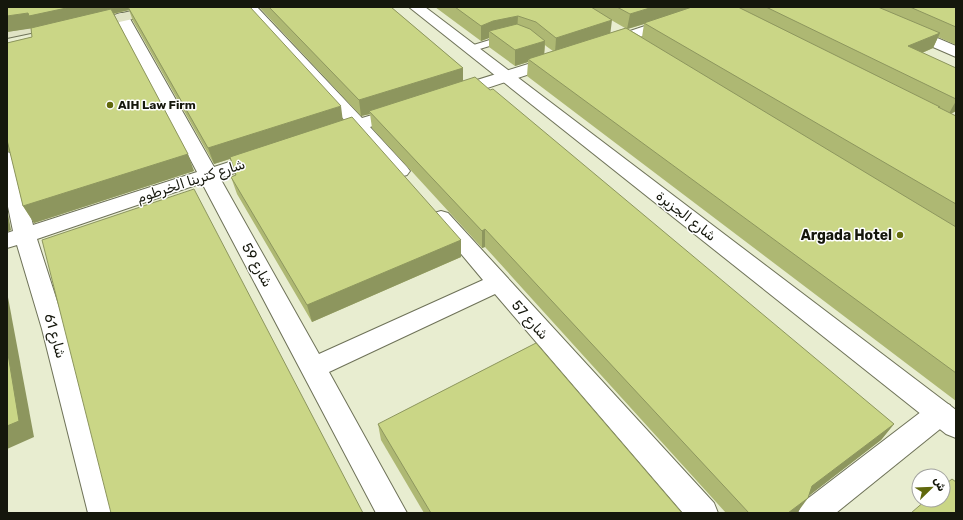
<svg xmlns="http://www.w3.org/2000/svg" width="963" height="520" font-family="Rubik,Vazirmatn,sans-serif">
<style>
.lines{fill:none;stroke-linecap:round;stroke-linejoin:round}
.service-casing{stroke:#6e7258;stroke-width:2}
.minor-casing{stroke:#6e7258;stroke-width:2}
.tertiary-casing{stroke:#6e7258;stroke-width:2}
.secondary-casing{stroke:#6e7258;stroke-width:2}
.service{fill:#fff;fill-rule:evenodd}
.minor{fill:#fff;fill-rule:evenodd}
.tertiary{fill:#fff;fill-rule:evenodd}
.secondary{fill:#e0e3c5;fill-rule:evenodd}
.wall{fill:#aeb873;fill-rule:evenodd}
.shaded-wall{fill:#8d965e}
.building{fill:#cad686;stroke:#8d965e}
.poi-dot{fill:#60680c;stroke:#fff;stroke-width:1.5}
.labels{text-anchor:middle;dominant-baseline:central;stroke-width:3;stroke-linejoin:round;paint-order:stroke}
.far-poi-label{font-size:12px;font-weight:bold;fill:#15170c;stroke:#fff;text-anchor:start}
.street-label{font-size:14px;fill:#15170c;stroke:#fff}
.poi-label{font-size:14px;font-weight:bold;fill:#15170c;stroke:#fff;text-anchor:end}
</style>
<rect width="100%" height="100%" fill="#e8edd0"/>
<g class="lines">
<defs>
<polygon id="service" points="506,35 509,36 509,40 470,52 465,49 467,47"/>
<g id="minor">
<polygon points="242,7 257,7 362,118 399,107 405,108 408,112 405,116 370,127 407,167 410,171 407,175 400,177 393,175 355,132 331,139 325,138 322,134 325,130 347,123"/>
<polygon points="702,7 723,7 721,10 613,46 603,46 600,43 603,40"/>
<polygon points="846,7 865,7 956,46 956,57 848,10"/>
<polygon points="122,13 127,14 129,17 214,167 260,152 267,154 269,158 267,162 220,178 319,354 483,280 431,218 434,213 441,211 448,213 714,503 718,513 683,513 495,294 329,372 407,513 376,513 202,183 37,239 66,329 118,513 88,513 42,329 17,245 7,248 7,233 13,231 7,202 7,152 14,154 16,158 33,225 197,172 115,17 117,14"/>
<polygon points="557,55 563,57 565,60 563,63 460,97 454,98 448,97 446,93 448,89"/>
<polygon points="940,401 950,405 953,413 950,421 836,513 798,513 802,503 930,405"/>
</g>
<polygon id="tertiary" points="409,7 425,7 956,410 956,438 946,434"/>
<g id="secondary">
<polygon points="149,7 175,7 173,10 88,29 83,28 81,25 83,22"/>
<polygon points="59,19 64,20 66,23 64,26 7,38 7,30"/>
</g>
</defs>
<use href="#service" class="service-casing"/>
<use href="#minor" class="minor-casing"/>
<use href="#tertiary" class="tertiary-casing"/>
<use href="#secondary" class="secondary-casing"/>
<use href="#service" class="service"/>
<use href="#minor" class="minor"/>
<use href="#tertiary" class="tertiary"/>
<use href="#secondary" class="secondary"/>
</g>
<g class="wall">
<polygon points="7,7 250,7 343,120 461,240 461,257 312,322 237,194 231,177 235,175 230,159 214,164 133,21 129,10 114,14 194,171 34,223 23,206 10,152 7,151 7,43 32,37 31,28 7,32"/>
<polygon points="259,7 391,7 463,68 463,81 894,424 881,440 808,496 797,513 726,513 485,247 482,248 372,128 370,114 361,116"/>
<path d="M 435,7 L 956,7 L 956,45 L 938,37 L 933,48 L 922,53 L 956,68 L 956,111 L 951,114 L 956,116 L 956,401 L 527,76 L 528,62 L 515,66 L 489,47 L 489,38 L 481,41 ZM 606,17 L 625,28 L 610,33 ZM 644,24 L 642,37 L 628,29 ZM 545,45 L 546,46 L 553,51 L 544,54 Z"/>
<polygon points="378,424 682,513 424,513 381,440"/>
</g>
<g class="shaded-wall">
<polygon points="71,7 128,7 129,10 36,31 34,28 7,32 7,16"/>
<polygon points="653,7 697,7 644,23 644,24 627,29 630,14"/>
<polygon points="518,16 517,32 489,31 489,38 481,41 481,26 493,21"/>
<polygon points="612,20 610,36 555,53 556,38"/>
<polygon points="940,33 933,48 901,62 908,46"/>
<polygon points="545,41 544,57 528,59 528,62 515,66 515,50"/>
<polygon points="463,68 463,83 369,111 370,114 361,116 359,100"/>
<polygon points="956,101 956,111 948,115"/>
<polygon points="341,106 343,122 214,164 208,148"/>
<polygon points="188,154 194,171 34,223 23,206"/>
<polygon points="7,209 11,230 7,232"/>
<polygon points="485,229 485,247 482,248 482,231"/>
<polygon points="461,240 461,257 312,322 307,305"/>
<polygon points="7,292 34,437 7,449"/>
<polygon points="894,424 881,440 801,502 812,486"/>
<polygon points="808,498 797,513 788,513"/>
</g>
<g class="building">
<polygon points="7,7 71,7 29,16 28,13 7,16"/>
<polygon points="128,7 250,7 341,106 208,148"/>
<polygon points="269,7 391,7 463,68 359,100"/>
<polygon points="455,7 591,7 612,20 556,38 536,22 518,16 493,21 481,26"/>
<polygon points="617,7 653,7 630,14"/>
<polygon points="692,7 738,7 940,107 938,107 956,116 956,204 644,23"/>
<polygon points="766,7 878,7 940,33 908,46 956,68 956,99"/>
<polygon points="910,7 956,7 956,27"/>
<polygon points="111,9 188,154 23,206 7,140 7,43 32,37 31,28"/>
<polygon points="517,24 530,29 545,41 515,50 489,31"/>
<polygon points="626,28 956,227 956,373 528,59"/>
<polygon points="475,77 490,90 493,89 894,424 812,486 808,498 788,513 749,513 485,229 482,231 369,111"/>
<polygon points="352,117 461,240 307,305 231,177 236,175 230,157"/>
<polygon points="194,189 363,513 111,513 42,240"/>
<polygon points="536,343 682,513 431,513 378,424"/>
<polygon points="7,348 19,421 7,426"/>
<polygon points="952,479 956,482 956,513 911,513 926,500 943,500 943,486"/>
</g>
<g class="poi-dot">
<circle cx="110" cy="105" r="4"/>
<circle cx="900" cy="235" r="4"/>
</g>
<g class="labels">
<g class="far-poi-label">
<text x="118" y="105">AIH Law Firm</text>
</g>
<g class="street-label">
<text transform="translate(191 181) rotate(-18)">شارع كترينا الخرطوم</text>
<text transform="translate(686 216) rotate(38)">شارع الجزيرة</text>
<text transform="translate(257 265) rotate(61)">شارع 59</text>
<text transform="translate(530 320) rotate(48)">شارع 57</text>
<text transform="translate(55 336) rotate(74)">شارع 61</text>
</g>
<g class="poi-label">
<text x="892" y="235">Argada Hotel</text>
</g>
</g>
<rect width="963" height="520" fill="none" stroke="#15170c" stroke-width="16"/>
<g transform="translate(931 488) rotate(67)"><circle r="19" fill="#ffffff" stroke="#a1a29e"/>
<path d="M0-3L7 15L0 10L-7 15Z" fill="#60680c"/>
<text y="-6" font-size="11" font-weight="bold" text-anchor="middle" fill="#15170c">ش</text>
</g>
</svg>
